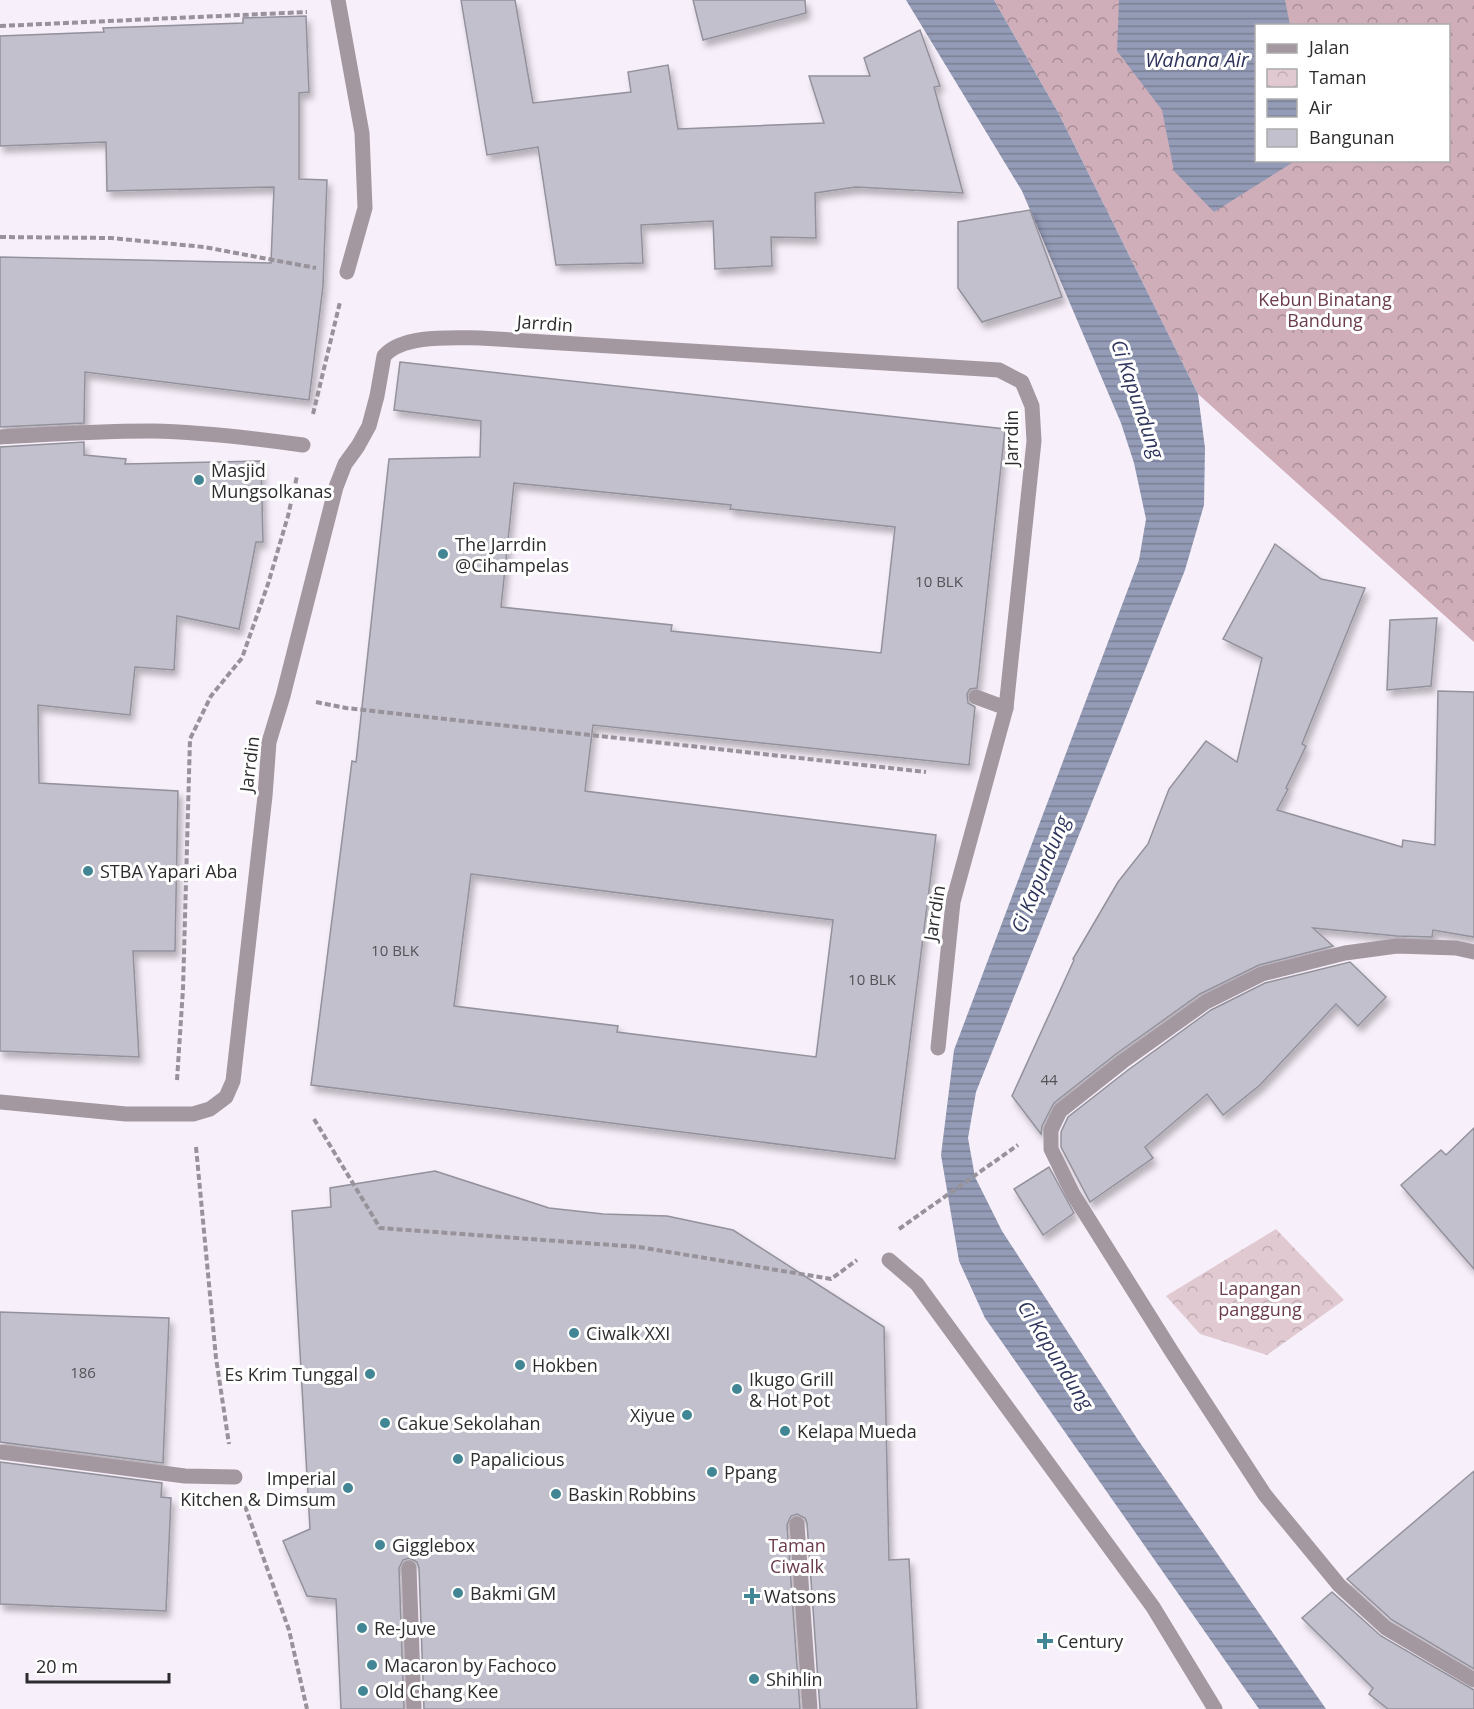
<svg xmlns="http://www.w3.org/2000/svg" width="1474" height="1709" font-family="'Open Sans',sans-serif">
<style>
.forest{fill:url(#forest-crowns);fill-rule:evenodd}
.park{fill:url(#park-crowns)}
.water{fill:url(#water-rules)}
.building{fill:#c2c0cc;stroke:#93919c;stroke-width:1.5;fill-rule:evenodd;filter:url(#shadow)}
.lines{fill:none;stroke-linecap:round;stroke-linejoin:round}
.path{stroke:#98929a;stroke-width:4;stroke-dasharray:6 3;stroke-linecap:butt}
.service{stroke:#a498a0;stroke-width:15}
.minor{stroke:#a498a0;stroke-width:15}
.poi-dot{fill:#428695;stroke:#fff;stroke-width:2}
.labels{text-anchor:middle;dominant-baseline:central;stroke-width:6;stroke-linejoin:round;paint-order:stroke}
.number-label{font-size:15px;fill:#545157}
.park-label{font-size:18px;fill:#6b3b4d;stroke:#fff}
.street-label{font-size:18px;fill:#2f2c30;stroke:#fff}
.poi-label{font-size:18px;fill:#2f2c30;stroke:#fff;text-anchor:start}
.water-label{font-size:20px;font-style:italic;fill:#2e345c;stroke:#fff}
</style>
<defs>
<pattern id="forest-crowns" width="20" height="18" patternUnits="userSpaceOnUse" patternTransform="scale(1.5)"><rect width="20" height="18" fill="#cfaeb9"/><path d="M2 6a3 3 0 1 1 6 0M12 15a3 3 0 1 1 6 0" fill="none" stroke="#a88e97"/></pattern>
<pattern id="park-crowns" width="20" height="18" patternUnits="userSpaceOnUse" patternTransform="scale(1.5)"><rect width="20" height="18" fill="#e1c9d1"/><path d="M2 6a3 3 0 1 1 6 0M12 15a3 3 0 1 1 6 0" fill="none" stroke="#c1adb4"/></pattern>
<pattern id="water-rules" width="6" height="5" patternUnits="userSpaceOnUse" patternTransform="scale(1.5)"><rect width="6" height="5" fill="#949bb6"/><path d="M0 2.5h6" fill="none" stroke="#797f94"/></pattern>
<filter id="shadow"><feDropShadow dx="3.5" dy="6" stdDeviation="3" flood-color="#0004"/></filter>
</defs>
<rect width="100%" height="100%" fill="#f7effa"/>
<path class="forest" d="M 994,0 L 1474,0 L 1474,642 L 1198,394 L 1059,114 ZM 1256,26 L 1448,26 L 1448,160 L 1256,160 Z"/>
<polygon class="park" points="1276,1229 1344,1300 1267,1355 1200,1334 1166,1296"/>
<g class="water">
<polygon points="906,0 994,0 1059,114 1198,394 1205,448 1204,505 1185,570 976,1092 968,1138 975,1177 1002,1231 1138,1440 1326,1709 1259,1709 985,1318 959,1261 941,1155 954,1050 1139,560 1146,519 1134,463 1121,423 1022,191"/>
<polygon points="1119,0 1285,0 1290,25 1256,26 1256,160 1295,161 1214,212 1174,171 1162,110 1117,51"/>
</g>
<g class="building">
<polygon points="461,0 515,0 533,103 631,92 628,72 668,65 678,129 824,123 809,76 870,76 864,58 920,30 940,86 934,87 963,193 856,187 815,193 816,238 771,237 772,266 715,269 713,221 641,225 643,263 556,265 538,147 487,155"/>
<polygon points="693,0 805,0 806,13 703,40"/>
<polygon points="306,16 309,92 299,93 299,179 327,180 323,286 309,400 85,372 84,423 0,427 0,257 271,263 274,187 107,191 106,142 0,146 0,36 104,32 103,28 243,23 243,18"/>
<polygon points="1030,210 1062,297 982,322 958,288 958,222"/>
<path d="M 400,362 L 1005,429 L 977,688 L 970,689 L 967,694 L 968,703 L 975,707 L 969,765 L 593,725 L 585,791 L 936,835 L 895,1159 L 311,1085 L 352,761 L 356,762 L 389,459 L 480,457 L 481,421 L 394,410 ZM 514,483 L 731,505 L 730,509 L 895,527 L 881,653 L 671,631 L 672,625 L 501,607 ZM 471,874 L 833,920 L 816,1057 L 617,1032 L 618,1026 L 454,1006 Z"/>
<polygon points="84,442 84,455 126,459 125,464 261,461 263,542 256,542 239,629 177,616 174,670 135,667 130,715 38,705 39,783 178,791 175,951 133,951 139,1057 0,1051 0,447"/>
<polygon points="1275,544 1321,579 1365,588 1302,744 1306,746 1286,788 1288,789 1277,810 1402,847 1403,840 1435,845 1438,691 1474,692 1474,937 1433,930 1432,937 1397,936 1313,928 1333,946 1259,965 1200,994 1116,1054 1054,1103 1042,1126 1041,1134 1012,1096 1074,960 1073,959 1118,882 1148,844 1169,789 1206,741 1237,762 1262,658 1223,639"/>
<polygon points="1437,618 1431,686 1387,690 1390,620"/>
<polygon points="1350,962 1386,997 1358,1026 1336,1004 1260,1085 1223,1115 1207,1094 1145,1147 1153,1158 1090,1202 1061,1147 1061,1132 1068,1117 1128,1070 1211,1010 1265,983"/>
<polygon points="1474,1128 1474,1269 1401,1185 1441,1150 1446,1155"/>
<polygon points="1049,1167 1074,1213 1043,1235 1014,1189"/>
<polygon points="435,1171 549,1208 603,1214 667,1216 733,1230 884,1327 889,1560 909,1559 917,1709 820,1709 807,1523 805,1518 797,1514 791,1516 787,1525 800,1709 424,1709 419,1568 417,1562 409,1558 403,1560 399,1568 404,1709 341,1709 336,1599 307,1596 283,1541 310,1529 292,1211 331,1207 330,1188"/>
<polygon points="0,1312 169,1318 163,1463 0,1442"/>
<polygon points="0,1462 162,1483 161,1497 171,1498 166,1611 0,1604"/>
<polygon points="1474,1471 1474,1669 1392,1620 1347,1579"/>
<polygon points="1332,1592 1381,1636 1474,1690 1474,1709 1388,1709 1369,1694 1373,1688 1302,1618"/>
</g>
<g class="lines">
<g class="path">
<polyline points="0,26 307,12"/>
<polyline points="0,237 111,238 204,247 316,268"/>
<polyline points="313,414 340,302"/>
<polyline points="316,702 346,708 926,772"/>
<polyline points="177,1080 183,989 190,739 211,696 242,658 268,584 288,516 297,476"/>
<polyline points="314,1119 380,1228 639,1247 831,1279 857,1260"/>
<polyline points="196,1147 216,1358 229,1444"/>
<polyline points="899,1229 1018,1145"/>
<polyline points="245,1506 289,1630 307,1709"/>
</g>
<g class="service">
<polyline points="976,697 1006,708"/>
<polyline points="889,1260 917,1284 1153,1607 1215,1709"/>
<polyline points="0,1452 185,1476 235,1477"/>
<polyline points="797,1524 810,1709"/>
<polyline points="409,1568 414,1709"/>
</g>
<g class="minor">
<polyline points="338,0 362,133 365,208 347,272"/>
<path d="M 0,437 C 51,434 101,431 152,431 C 202,432 253,438 303,445"/>
<polyline points="1474,952 1456,948 1397,946 1345,953 1262,974 1206,1002 1122,1062 1060,1111 1051,1130 1051,1149 1073,1194 1172,1352 1265,1495 1339,1585 1386,1628 1474,1680"/>
<path d="M 0,1102 L 126,1114 L 193,1114 L 210,1109 L 226,1097 L 233,1081 L 265,796 L 269,742 L 283,696 L 336,487 L 345,464 L 358,446 L 369,426 L 377,396 L 384,356 C 403,334 453,338 480,338 L 999,370 L 1022,382 L 1032,406 L 1034,441 L 1006,708 L 953,902 L 938,1048"/>
</g>
</g>
<g class="poi-dot">
<circle cx="199" cy="480" r="6"/>
<circle cx="443" cy="554" r="6"/>
<circle cx="88" cy="871" r="6"/>
<circle cx="574" cy="1333" r="6"/>
<circle cx="520" cy="1365" r="6"/>
<circle cx="370" cy="1374" r="6"/>
<circle cx="737" cy="1389" r="6"/>
<circle cx="687" cy="1415" r="6"/>
<circle cx="385" cy="1423" r="6"/>
<circle cx="785" cy="1431" r="6"/>
<circle cx="458" cy="1459" r="6"/>
<circle cx="712" cy="1472" r="6"/>
<circle cx="348" cy="1488" r="6"/>
<circle cx="556" cy="1494" r="6"/>
<circle cx="380" cy="1545" r="6"/>
<circle cx="458" cy="1593" r="6"/>
<path d="M749 1587h6v6h6v6h-6v6h-6v-6h-6v-6h6z"/>
<circle cx="362" cy="1628" r="6"/>
<path d="M1042 1632h6v6h6v6h-6v6h-6v-6h-6v-6h6z"/>
<circle cx="372" cy="1665" r="6"/>
<circle cx="754" cy="1679" r="6"/>
<circle cx="363" cy="1691" r="6"/>
</g>
<g class="labels">
<g class="number-label">
<text x="939" y="581">10 BLK</text>
<text x="395" y="950">10 BLK</text>
<text x="872" y="979">10 BLK</text>
<text x="1049" y="1079">44</text>
<text x="83" y="1372">186</text>
</g>
<g class="park-label">
<text x="1325" y="299">Kebun Binatang<tspan x="1325" dy="21">Bandung</tspan></text>
<text x="1260" y="1288">Lapangan<tspan x="1260" dy="21">panggung</tspan></text>
<text x="797" y="1545">Taman<tspan x="797" dy="21">Ciwalk</tspan></text>
</g>
<g class="street-label">
<text transform="translate(545 323) rotate(4)">Jarrdin</text>
<text transform="translate(1011 438) rotate(-90)">Jarrdin</text>
<text transform="translate(249 764) rotate(-83)">Jarrdin</text>
<text transform="translate(934 913) rotate(-81)">Jarrdin</text>
</g>
<g class="poi-label">
<text x="211" y="470">Masjid<tspan x="211" dy="21">Mungsolkanas</tspan></text>
<text x="455" y="544">The Jarrdin<tspan x="455" dy="21">@Cihampelas</tspan></text>
<text x="100" y="871">STBA Yapari Aba</text>
<text x="586" y="1333">Ciwalk XXI</text>
<text x="532" y="1365">Hokben</text>
<text x="358" y="1374" text-anchor="end">Es Krim Tunggal</text>
<text x="749" y="1379">Ikugo Grill<tspan x="749" dy="21">&amp; Hot Pot</tspan></text>
<text x="675" y="1415" text-anchor="end">Xiyue</text>
<text x="397" y="1423">Cakue Sekolahan</text>
<text x="797" y="1431">Kelapa Mueda</text>
<text x="470" y="1459">Papalicious</text>
<text x="724" y="1472">Ppang</text>
<text x="336" y="1478" text-anchor="end">Imperial<tspan x="336" dy="21">Kitchen &amp; Dimsum</tspan></text>
<text x="568" y="1494">Baskin Robbins</text>
<text x="392" y="1545">Gigglebox</text>
<text x="470" y="1593">Bakmi GM</text>
<text x="764" y="1596">Watsons</text>
<text x="374" y="1628">Re-Juve</text>
<text x="1057" y="1641">Century</text>
<text x="384" y="1665">Macaron by Fachoco</text>
<text x="766" y="1679">Shihlin</text>
<text x="375" y="1691">Old Chang Kee</text>
</g>
<g class="water-label">
<text x="1197" y="59">Wahana Air</text>
<text transform="translate(1138 399) rotate(71)">Ci Kapundung</text>
<text transform="translate(1040 874) rotate(-68)">Ci Kapundung</text>
<text transform="translate(1056 1355) rotate(58)">Ci Kapundung</text>
</g>
</g>
<rect x="1255" y="24" width="195" height="138" fill="#ffffff" stroke="#acabac" stroke-width="1.5"/>
<rect x="1267" y="44" width="30" height="9" fill="#a498a0" stroke="#acabac" stroke-width="1.5"/>
<text x="1309" y="54" font-size="18" fill="#2f2c30">Jalan</text>
<rect x="1267" y="69" width="30" height="18" fill="url(#park-crowns)" stroke="#acabac" stroke-width="1.5"/>
<text x="1309" y="84" font-size="18" fill="#2f2c30">Taman</text>
<rect x="1267" y="99" width="30" height="18" fill="url(#water-rules)" stroke="#acabac" stroke-width="1.5"/>
<text x="1309" y="114" font-size="18" fill="#2f2c30">Air</text>
<rect x="1267" y="129" width="30" height="18" fill="#c2c0cc" stroke="#acabac" stroke-width="1.5"/>
<text x="1309" y="144" font-size="18" fill="#2f2c30">Bangunan</text>
<path d="M27 1673v9h142v-9" fill="none" stroke="#2f2c30" stroke-width="3"/>
<text x="36" y="1673" font-size="18" fill="#2f2c30" stroke="#ffffff" stroke-width="4.5" paint-order="stroke">20 m</text>
</svg>
